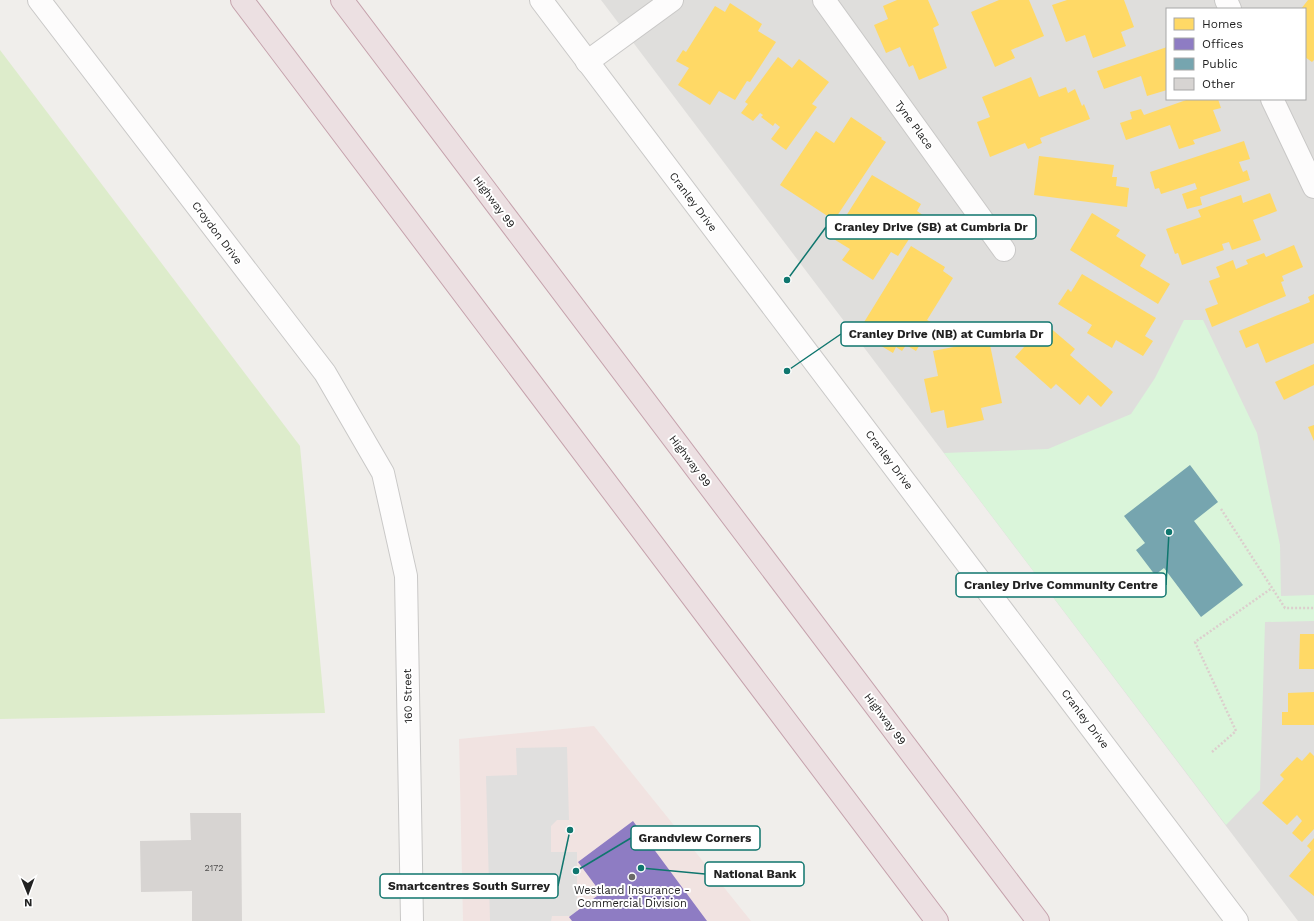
<svg xmlns="http://www.w3.org/2000/svg" width="1314" height="921" font-family="'Work Sans',sans-serif">
<style>
.residential{fill:#dfdedc;fill-rule:evenodd}
.commercial{fill:#f1e3e1}
.grass{fill:#ddeccb}
.park{fill:#daf5da}
.parking{fill:#e0dfde}
.homes{fill:#ffd966}
.offices{fill:#8e7cc3}
.public{fill:#76a5af}
.building{fill:#d7d4d2}
.lines{fill:none;stroke-linecap:round;stroke-linejoin:round}
.minor-casing{stroke:#c9c8c7;stroke-width:24}
.tertiary-casing{stroke:#c9c8c7;stroke-width:24}
.motorway-casing{stroke:#c5a2ac;stroke-width:24}
.path{stroke:#dccecd;stroke-width:2.5;stroke-dasharray:2 2;stroke-linecap:butt}
.minor{stroke:#fdfcfc;stroke-width:22}
.tertiary{stroke:#fdfcfc;stroke-width:22}
.motorway{stroke:#ece0e2;stroke-width:22}
.poi-dot{fill:#6a6968;stroke:#fff;stroke-width:1.5}
.labels{text-anchor:middle;dominant-baseline:central;stroke-width:4;stroke-linejoin:round;paint-order:stroke}
.number-label{font-size:9px;fill:#4f4e4e}
.street-label{font-size:11px;fill:#222;stroke:#fff}
.poi-label{font-size:11px;fill:#222;stroke:#fff}
.leader{fill:none;stroke:#0f766e;stroke-width:1.5}
.callout-dot{fill:#0f766e;stroke:#fff;stroke-width:1.5}
.callout{fill:#fff;stroke:#0f766e;stroke-width:1.5}
.callout-label{font-size:12px;text-anchor:middle;font-weight:bold;fill:#222}
</style>
<rect width="100%" height="100%" fill="#f0eeeb"/>
<path class="residential" d="M 601,0 L 1314,0 L 1314,921 L 1298,921 ZM 1167,9 L 1305,9 L 1305,99 L 1167,99 Z"/>
<polygon class="commercial" points="594,726 751,921 463,921 459,739"/>
<polygon class="grass" points="0,50 300,446 325,713 0,719"/>
<polygon class="park" points="1184,320 1203,320 1257,433 1280,545 1281,596 1314,595 1314,621 1265,622 1260,790 1226,825 944,453 1048,449 1131,414 1155,378"/>
<polygon class="parking" points="567,747 569,820 557,820 551,826 551,852 577,852 577,916 552,916 551,921 490,921 486,776 517,775 516,748"/>
<g class="homes">
<polygon points="897,0 928,0 939,25 933,28 947,68 919,80 913,65 909,67 900,47 886,53 874,25 888,19 883,6"/>
<polygon points="999,0 1029,0 1044,36 1011,50 1015,58 995,67 971,12"/>
<polygon points="1067,0 1124,0 1134,27 1121,32 1126,46 1093,58 1085,35 1066,42 1052,5"/>
<polygon points="1308,0 1314,0 1314,60 1312,62 1305,57 1305,9 1301,9"/>
<polygon points="730,3 762,24 758,31 776,42 750,82 747,81 735,100 719,91 710,105 678,85 689,68 676,61 683,50 686,52 715,6 725,12"/>
<polygon points="1167,47 1167,90 1147,96 1141,76 1104,89 1097,71"/>
<polygon points="778,57 792,68 799,59 829,82 812,104 817,107 786,150 771,139 780,127 775,123 773,126 761,117 763,115 760,113 753,121 741,113 748,104 745,102"/>
<polygon points="1031,77 1039,97 1066,87 1068,93 1075,89 1082,106 1084,104 1090,119 1040,138 1042,143 1028,149 1025,143 990,157 977,122 990,117 982,97"/>
<polygon points="1189,99 1218,99 1221,108 1213,110 1221,131 1193,140 1195,144 1179,149 1170,125 1126,140 1120,123 1132,119 1130,112 1141,109 1144,115"/>
<polygon points="851,117 882,138 881,139 886,142 835,219 830,216 829,217 780,185 816,131 834,143"/>
<polygon points="1244,141 1250,159 1239,162 1243,172 1247,170 1250,180 1200,197 1202,205 1187,209 1182,194 1197,189 1195,183 1161,194 1159,188 1155,189 1150,172"/>
<polygon points="1039,156 1114,165 1112,177 1117,177 1116,186 1129,188 1127,207 1034,195"/>
<polygon points="872,175 921,204 917,211 924,216 898,256 891,252 873,280 842,260 850,249 832,238"/>
<polygon points="1270,193 1277,211 1253,220 1261,240 1232,250 1229,242 1222,244 1224,250 1182,265 1178,253 1175,254 1166,229 1201,217 1198,210 1241,195 1243,203"/>
<polygon points="1092,213 1120,230 1116,236 1146,255 1140,266 1170,284 1158,304 1070,250"/>
<polygon points="1294,245 1303,267 1282,276 1284,281 1281,282 1286,296 1212,327 1205,309 1218,304 1209,281 1220,277 1216,267 1233,260 1236,269 1248,264 1246,260 1264,253 1266,257"/>
<polygon points="911,246 945,267 943,271 953,278 927,320 933,323 916,351 906,345 902,351 896,347 893,353 858,332"/>
<polygon points="1082,274 1156,318 1145,336 1153,341 1143,356 1116,340 1112,348 1087,333 1092,325 1058,304 1068,289 1071,292"/>
<polygon points="1314,294 1314,343 1266,363 1258,343 1246,348 1239,331 1310,302 1308,297"/>
<polygon points="1048,326 1075,349 1070,355 1113,392 1101,407 1088,395 1080,405 1056,384 1051,389 1015,357 1039,330 1041,333"/>
<polygon points="989,340 1002,403 981,408 984,420 947,428 944,410 931,413 924,379 938,376 933,351"/>
<polygon points="1314,364 1314,385 1284,400 1275,382"/>
<polygon points="1314,425 1314,441 1308,427"/>
<polygon points="1300,634 1314,634 1314,669 1299,669"/>
<polygon points="1314,692 1314,725 1282,725 1282,712 1288,712 1288,693"/>
<polygon points="1310,752 1314,756 1314,829 1302,842 1292,833 1302,821 1297,815 1287,825 1262,803 1284,779 1280,775 1297,757 1302,761"/>
<polygon points="1314,838 1314,896 1289,876 1311,850 1307,846"/>
</g>
<polygon class="offices" points="633,821 707,921 572,921 569,917 601,893 578,862"/>
<polygon class="public" points="1190,465 1218,502 1194,521 1243,585 1201,617 1164,568 1155,575 1136,550 1145,543 1124,516"/>
<polygon class="building" points="190,813 241,813 242,921 192,921 192,891 141,892 140,841 191,840"/>
<g class="lines">
<defs>
<g id="minor">
<polyline points="824,0 1004,250"/>
<polyline points="1226,0 1230,9"/>
<polyline points="587,62 672,0"/>
<polyline points="1272,99 1314,187"/>
</g>
<g id="tertiary">
<polyline points="39,0 325,373 383,473 406,576 412,921"/>
<polyline points="541,0 1237,921"/>
</g>
<g id="motorway">
<polyline points="242,0 937,921"/>
<polyline points="342,0 1038,921"/>
</g>
</defs>
<use href="#minor" class="minor-casing"/>
<use href="#tertiary" class="tertiary-casing"/>
<use href="#motorway" class="motorway-casing"/>
<g class="path">
<polyline points="1221,509 1285,608 1314,608"/>
<polyline points="1212,752 1236,731 1195,642 1272,588"/>
</g>
<use href="#minor" class="minor"/>
<use href="#tertiary" class="tertiary"/>
<use href="#motorway" class="motorway"/>
</g>
<circle class="poi-dot" cx="632" cy="877" r="4"/>
<g class="labels">
<g class="number-label">
<text x="214" y="868">2172</text>
</g>
<g class="street-label">
<text transform="translate(914 125) rotate(54)">Tyne Place</text>
<text transform="translate(494 202) rotate(53)">Highway 99</text>
<text transform="translate(693 202) rotate(53)">Cranley Drive</text>
<text transform="translate(217 233) rotate(53)">Croydon Drive</text>
<text transform="translate(889 460) rotate(53)">Cranley Drive</text>
<text transform="translate(690 461) rotate(53)">Highway 99</text>
<text transform="translate(408 696) rotate(-91)">160 Street</text>
<text transform="translate(885 719) rotate(53)">Highway 99</text>
<text transform="translate(1085 719) rotate(53)">Cranley Drive</text>
</g>
<g class="poi-label">
<text x="632" y="890">Westland Insurance -<tspan x="632" dy="13">Commercial Division</tspan></text>
</g>
</g>
<path class="leader" d="M787 280L826 227M787 371L841 334M1169 532L1166 585M576 871L631 838M641 868L705 874M570 830L558 886"/>
<g class="callout-dot">
<circle cx="787" cy="280" r="4"/>
<circle cx="787" cy="371" r="4"/>
<circle cx="1169" cy="532" r="4"/>
<circle cx="576" cy="871" r="4"/>
<circle cx="641" cy="868" r="4"/>
<circle cx="570" cy="830" r="4"/>
</g>
<g class="callout">
<rect x="826" y="215" width="210" height="24" rx="4"/>
<rect x="841" y="322" width="211" height="24" rx="4"/>
<rect x="956" y="573" width="210" height="24" rx="4"/>
<rect x="631" y="826" width="129" height="24" rx="4"/>
<rect x="705" y="862" width="99" height="24" rx="4"/>
<rect x="380" y="874" width="178" height="24" rx="4"/>
</g>
<g class="callout-label">
<text x="931" y="231">Cranley Drive (SB) at Cumbria Dr</text>
<text x="946" y="338">Cranley Drive (NB) at Cumbria Dr</text>
<text x="1061" y="589">Cranley Drive Community Centre</text>
<text x="695" y="842">Grandview Corners</text>
<text x="755" y="878">National Bank</text>
<text x="469" y="890">Smartcentres South Surrey</text>
</g>
<rect x="1166" y="8" width="140" height="92" fill="#ffffff" stroke="#a7a7a7"/>
<rect x="1174" y="18" width="20" height="12" fill="#ffd966" stroke="#a7a7a7"/>
<text x="1202" y="28" font-size="12" fill="#222222">Homes</text>
<rect x="1174" y="38" width="20" height="12" fill="#8e7cc3" stroke="#a7a7a7"/>
<text x="1202" y="48" font-size="12" fill="#222222">Offices</text>
<rect x="1174" y="58" width="20" height="12" fill="#76a5af" stroke="#a7a7a7"/>
<text x="1202" y="68" font-size="12" fill="#222222">Public</text>
<rect x="1174" y="78" width="20" height="12" fill="#d7d4d2" stroke="#a7a7a7"/>
<text x="1202" y="88" font-size="12" fill="#222222">Other</text>
<g transform="translate(28 893) rotate(179)" stroke="#ffffff" stroke-width="3" paint-order="stroke">
<path d="M0-3L7 15L0 10L-7 15Z" fill="#222222"/>
<text y="-6" font-size="11" font-weight="bold" text-anchor="middle" fill="#222222">N</text>
</g>
</svg>
